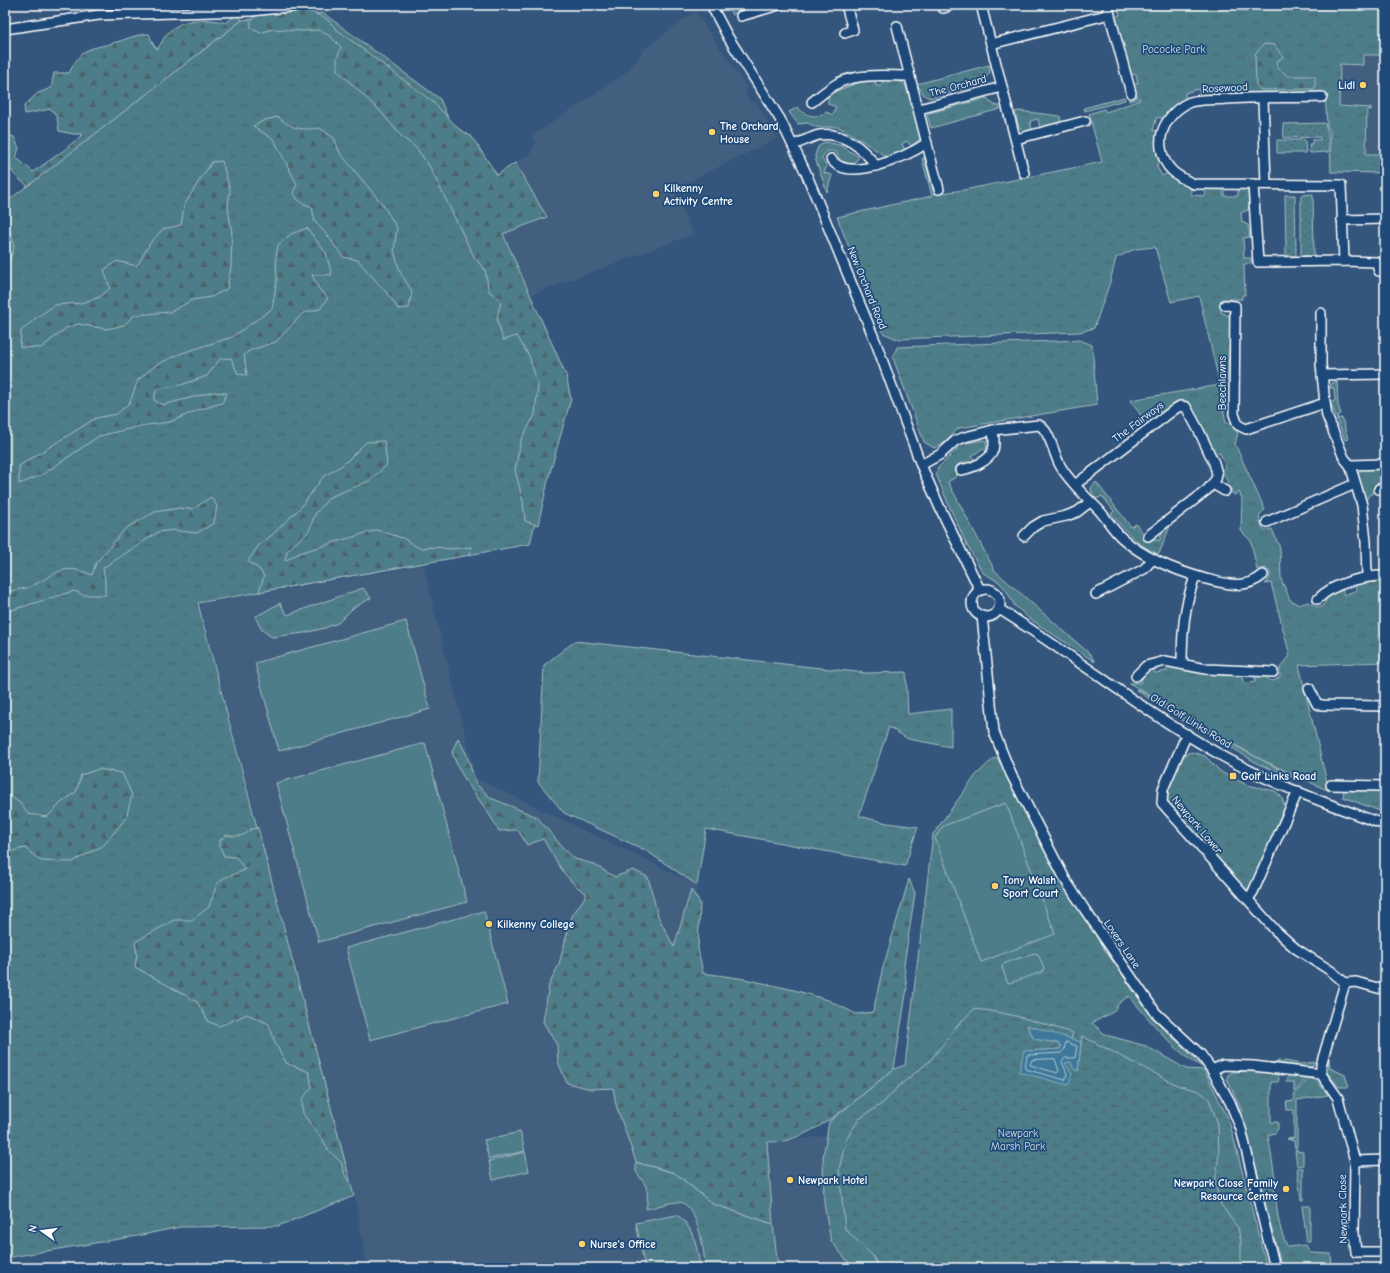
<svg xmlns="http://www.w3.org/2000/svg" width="1390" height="1273" font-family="'Comic Neue',sans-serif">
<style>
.built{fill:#435f7f}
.grass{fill:url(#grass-tufts);stroke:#a6bec4}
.forest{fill:url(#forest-firs);stroke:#a6bec4}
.wetland{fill:url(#wetland-marsh);stroke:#a6bec4}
.garden{fill:url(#garden-dots);stroke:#a6bec4}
.pitch{fill:#4d7d89;stroke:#a6bec4}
.water{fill:#3e7799;stroke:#8badc2}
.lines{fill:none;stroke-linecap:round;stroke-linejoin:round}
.shore{stroke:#b2c9d6;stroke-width:1}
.minor-casing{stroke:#fff;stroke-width:12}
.minor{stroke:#1f4a7a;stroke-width:9}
.poi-dot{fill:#ffd166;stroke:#1f4a7a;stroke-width:1.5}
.labels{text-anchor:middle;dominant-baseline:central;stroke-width:3.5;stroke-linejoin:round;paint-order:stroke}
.park-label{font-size:11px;fill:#d2dee2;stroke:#1f4a7a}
.poi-label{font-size:11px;font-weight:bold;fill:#fff;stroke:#1f4a7a;text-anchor:start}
.street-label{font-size:11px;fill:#fff;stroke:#1f4a7a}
</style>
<defs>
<pattern id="grass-tufts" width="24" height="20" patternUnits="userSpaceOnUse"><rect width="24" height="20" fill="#4d7d89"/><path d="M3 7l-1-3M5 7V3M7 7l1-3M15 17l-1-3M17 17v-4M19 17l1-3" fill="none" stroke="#4c646a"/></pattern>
<pattern id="forest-firs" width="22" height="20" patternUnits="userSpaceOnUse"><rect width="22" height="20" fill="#4d7d89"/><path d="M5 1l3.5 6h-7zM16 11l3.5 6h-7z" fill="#4c646a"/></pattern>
<pattern id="wetland-marsh" width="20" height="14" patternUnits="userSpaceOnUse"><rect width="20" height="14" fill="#4d7d89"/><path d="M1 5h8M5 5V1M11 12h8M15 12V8" fill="none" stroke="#4c646a"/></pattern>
<pattern id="garden-dots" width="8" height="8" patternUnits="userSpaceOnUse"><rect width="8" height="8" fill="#4d7d89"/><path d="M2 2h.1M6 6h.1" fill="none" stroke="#4c646a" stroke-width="1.8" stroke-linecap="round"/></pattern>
</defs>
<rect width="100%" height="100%" fill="#34567d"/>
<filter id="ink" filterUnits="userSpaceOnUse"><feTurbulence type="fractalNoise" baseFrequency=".025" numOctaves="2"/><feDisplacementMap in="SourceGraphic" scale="8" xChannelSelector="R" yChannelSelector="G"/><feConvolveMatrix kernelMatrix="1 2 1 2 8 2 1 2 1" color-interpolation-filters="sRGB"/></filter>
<g filter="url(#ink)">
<g class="built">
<polygon points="695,11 746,86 745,93 749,101 757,103 777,138 674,189 693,234 530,295 503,234 547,217 515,163 530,154 536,142 532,136 626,73 641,55 641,52"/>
<polygon points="1326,43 1385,47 1385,174 1329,173 1330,133 1326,127"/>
<polygon points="423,565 476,778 697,885 690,963 752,1145 825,1136 823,1157 824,1203 831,1241 853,1268 367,1268 355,1196 200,604"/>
</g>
<g class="grass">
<polygon points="727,5 744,5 742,10 732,15"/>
<path d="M 1111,5 L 1385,5 L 1385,55 L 1363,55 L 1363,65 L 1340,64 L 1339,106 L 1371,108 L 1371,110 L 1367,110 L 1366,154 L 1385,154 L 1385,173 L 1331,172 L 1330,131 L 1327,126 L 1325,92 L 1236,94 L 1235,87 L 1221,89 L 1222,95 L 1201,96 L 1198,89 L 1185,93 L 1186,100 L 1164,119 L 1157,117 L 1153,130 L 1160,132 L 1162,162 L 1156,165 L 1162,176 L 1168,173 L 1191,188 L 1191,195 L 1205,196 L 1205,189 L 1224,189 L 1224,196 L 1238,196 L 1238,188 L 1245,189 L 1249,192 L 1250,204 L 1248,210 L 1241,213 L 1242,222 L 1248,225 L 1250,237 L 1243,238 L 1244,258 L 1251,258 L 1251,264 L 1244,264 L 1245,295 L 1242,295 L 1242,299 L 1221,299 L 1221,312 L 1229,316 L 1231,320 L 1227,384 L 1222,402 L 1226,423 L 1231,423 L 1238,433 L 1235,444 L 1265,510 C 1257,514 1258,524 1265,530 L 1272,529 L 1280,548 L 1281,579 L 1290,600 L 1299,605 L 1308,602 C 1320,609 1324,611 1327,595 L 1342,589 L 1344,595 L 1357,590 L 1354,584 L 1385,580 L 1385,662 L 1299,665 L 1329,791 L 1256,757 L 1129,683 L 1140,683 L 1145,672 L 1152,667 L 1155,673 L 1167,671 L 1167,665 L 1204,674 L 1242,676 L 1243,683 L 1255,682 L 1255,675 L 1264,675 L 1269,680 L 1274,681 L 1280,677 L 1280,668 L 1290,656 L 1271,583 L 1265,584 L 1270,578 L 1270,572 L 1265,568 L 1257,570 L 1251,541 L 1241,531 L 1242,498 L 1239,492 L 1235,495 L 1232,493 L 1232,491 L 1222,470 L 1226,467 L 1220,453 L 1214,455 L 1190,405 L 1187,401 L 1179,401 L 1161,414 L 1157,408 L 1146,417 L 1148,420 L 1145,422 L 1131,400 L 1220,385 L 1199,296 L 1171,302 L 1155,247 L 1135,249 L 1116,258 L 1110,282 L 1094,328 L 1080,332 L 897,339 L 883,333 L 837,217 L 932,196 L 922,159 L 924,157 L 934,194 L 964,190 L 1102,162 L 1089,114 L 1104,109 L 1106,112 L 1140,100 L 1139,98 L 1129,101 L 1128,96 L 1133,85 L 1138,83 L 1136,74 L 1131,75 L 1114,17 L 1120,15 L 1118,7 L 1112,8 Z"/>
<polygon points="323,13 440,99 564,395 530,544 198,603 354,1196 278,1226 180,1227 137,1236 5,1258 5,203 242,20"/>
<polygon points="989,65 990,72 985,79 984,84 929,98 924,95 917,84"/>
<path d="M 882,79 L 895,79 L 905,84 L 921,135 L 919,140 L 911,146 L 907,141 L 902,144 L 905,150 L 888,158 L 852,134 L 838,127 L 816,127 L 808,123 L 798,124 L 789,112 L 798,107 C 804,116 816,119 826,112 L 833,115 L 836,107 L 828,104 L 828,94 L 860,82 L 875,80 L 876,86 L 882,86 Z"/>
<polygon points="1124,97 1125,100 1085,111 1084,108"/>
<polygon points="987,98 994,105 999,106 1000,109 931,128 927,115 930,113"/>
<polygon points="1019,111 1060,116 1061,123 1040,128 1038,119 1030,121 1032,130 1024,132 1019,127 1015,112"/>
<path d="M 825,142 L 840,145 L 859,157 L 853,165 L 841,162 L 836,152 C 829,149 824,152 822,159 L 827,166 L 824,173 L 832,175 L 827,192 L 816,161 L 815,155 L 818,147 Z"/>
<polygon points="1080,340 1092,345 1097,405 959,428 941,445 934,448 924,442 893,358 897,347"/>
<polygon points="1337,381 1338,405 1341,414 1337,416 1338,419 1342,418 1348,439 1345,440 1331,404 1331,402 1335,401 1334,388 1330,388 1331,384"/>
<path d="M 983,440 L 987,441 L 986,452 L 983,448 L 972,456 L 976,461 C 968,464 959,459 955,469 L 957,476 L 948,482 L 995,571 L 1090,654 L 1095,662 L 1030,619 L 1015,606 L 1006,590 L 999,582 L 983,573 L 968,547 L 950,508 L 936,474 L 938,468 L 962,444 Z"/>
<polygon points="1362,468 1385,470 1385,482 1376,484 1376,492 1369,495 1365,502 1357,475"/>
<path d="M 1096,482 L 1131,527 L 1136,524 C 1141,531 1149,542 1160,540 L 1162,531 L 1169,525 L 1170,526 L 1159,554 C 1139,547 1125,530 1111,514 L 1114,511 L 1102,496 L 1096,499 L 1092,493 L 1091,488 Z"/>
<polygon points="363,588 371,598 353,608 338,623 325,628 304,633 272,637 262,630 255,617 280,603 287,615"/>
<polygon points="575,641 866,673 906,672 908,714 951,709 951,747 908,739 889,727 859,816 887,823 918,827 905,866 706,829 697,885 645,850 564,813 538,782 544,665"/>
<polygon points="1137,689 1214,735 1300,780 1258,764 1202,729 1182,720 1136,690"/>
<path d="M 1191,752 L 1205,756 L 1221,772 L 1247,785 L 1275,791 L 1281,796 L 1286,809 L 1249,891 L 1243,888 L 1167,804 C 1166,793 1177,762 1185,755 C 1187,753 1189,753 1191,752 Z"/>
<path d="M 997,758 L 1008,776 L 1044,850 L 1102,946 L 1152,1017 L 1203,1067 C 1178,1056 1148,1018 1129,996 L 1119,1003 L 1113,1012 L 1092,1023 L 1106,1035 L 1146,1046 L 1186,1069 L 1204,1070 L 1227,1116 L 1231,1128 L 1267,1268 L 853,1268 L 831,1241 L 824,1204 L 823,1157 L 829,1122 L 894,1069 L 905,1065 L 933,834 L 976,775 L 993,759 Z"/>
<polygon points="1344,790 1385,790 1385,813 1343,797"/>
<polygon points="1329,1058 1330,1068 1345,1075 1349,1087 1339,1087 1327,1073"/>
<polygon points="1278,1060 1302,1064 1315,1062 1312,1067 1299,1067 1277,1063"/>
<path d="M 1252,1071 L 1276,1074 L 1279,1077 L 1278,1082 L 1271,1082 L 1271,1122 L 1278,1122 L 1278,1129 L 1275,1133 L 1268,1135 L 1276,1184 L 1274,1184 C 1277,1205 1277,1228 1288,1247 L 1306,1245 L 1310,1253 L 1331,1254 L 1332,1268 L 1282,1268 L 1241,1109 L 1227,1079 L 1228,1075 L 1232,1072 Z"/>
<polygon points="1289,1075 1307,1078 1294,1092 1294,1082 1286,1082"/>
<polygon points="1310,1078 1317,1081 1328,1095 1297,1100 1297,1147 1295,1148 1294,1141 1287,1139 1294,1138 1294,1110 1287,1110 1286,1102 1294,1101 1294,1094"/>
<polygon points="1297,1149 1297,1151 1303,1152 1303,1165 1297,1166 1295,1150"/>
<path d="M 636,1162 L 675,1173 L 713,1204 L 773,1224 L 778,1268 L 705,1268 C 705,1254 698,1204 679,1202 C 669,1202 656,1207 646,1209 C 649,1190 648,1187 636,1172 Z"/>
<polygon points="1297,1168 1303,1168 1303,1200 1301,1200"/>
<polygon points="1302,1206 1310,1206 1310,1241 1305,1241 1306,1234"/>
<path d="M 676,1215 C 693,1223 698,1250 700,1268 L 645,1268 L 636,1223 Z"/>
</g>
<g class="forest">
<polygon points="309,11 327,19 336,29 433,102 459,129 472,137 497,175 515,163 547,217 503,234 566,375 571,399 549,476 538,525 525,521 523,501 515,470 521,440 535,415 538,385 529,356 517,336 503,340 497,319 501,301 489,291 485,270 474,257 430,167 417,149 401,136 382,113 337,70 337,59 341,47 331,37 319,30 301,31 273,29 260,33 251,28 251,22 256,15"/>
<path d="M 237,14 L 242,20 L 28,186 C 6,171 5,158 5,134 L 14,137 L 19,148 L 16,157 L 33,172 L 63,151 L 83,134 L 73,134 L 59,131 L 57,117 L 51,109 L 25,114 L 24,106 L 38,93 L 51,88 L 54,73 L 69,73 C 84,44 88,51 116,42 C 128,39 136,34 149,34 L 154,46 L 158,49 C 160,45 163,39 166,35 C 179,18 206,17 226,23 Z"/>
<polygon points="1264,44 1274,45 1283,57 1276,62 1277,67 1288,76 1315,76 1315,89 1261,90 1256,85 1255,54"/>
<path d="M 278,117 C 293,130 301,130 320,128 L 334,138 L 340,153 L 383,205 L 397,228 L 394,251 L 400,272 L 412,291 L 409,308 L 398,309 C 387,290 371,277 358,260 L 343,257 L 328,236 L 315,222 L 312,207 L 300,202 L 293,193 L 297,184 L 274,140 L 253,126 L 265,120 Z"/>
<polygon points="222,161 230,190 228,206 232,235 231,267 227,289 211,297 192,300 170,312 135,315 124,325 106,329 79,324 66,328 41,348 20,347 21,331 36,318 55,305 81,303 100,297 110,288 104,270 117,261 137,266 150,243 163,229 181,225 184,206 197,184 212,162"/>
<path d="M 5,224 C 17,241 16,251 5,267 Z"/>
<polygon points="307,228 326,253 332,275 312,275 319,289 328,298 320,309 303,313 276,342 251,350 244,355 247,375 238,374 231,358 220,359 207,376 184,384 156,390 154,400 162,405 213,392 227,393 222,403 198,410 170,422 141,426 99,436 42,475 19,484 19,466 96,418 117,414 130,402 138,380 156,365 182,353 232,337 272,309 277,280 276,257 278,245 291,234"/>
<polygon points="384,441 387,465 369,481 330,497 315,514 309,531 287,551 285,561 299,553 376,530 403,538 419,548 437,547 449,549 471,547 470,555 259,592 264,576 259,569 248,561 259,545 272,535 301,507 323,477 345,463 366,442"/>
<path d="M 211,497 L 217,506 L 214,523 L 197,533 L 172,530 L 158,532 L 103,568 L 105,580 L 105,595 L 84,595 L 74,591 L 5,612 L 5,593 C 13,589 21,590 29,587 C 56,576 60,561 92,575 L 96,563 L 126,528 L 155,512 L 179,508 L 193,509 Z"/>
<path d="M 458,738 L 466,753 L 476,784 L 491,798 L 537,817 L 564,849 L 575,859 L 593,864 L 615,877 L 633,870 L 648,877 L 658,916 L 674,947 L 691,890 L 700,903 L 698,949 L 703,973 L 745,979 L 794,990 L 828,1000 L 856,1014 L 873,1012 L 882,971 L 909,879 L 915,893 L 904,965 L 907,988 L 894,1069 C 860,1095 830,1127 788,1140 C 781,1142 774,1142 767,1142 L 773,1224 L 713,1204 L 675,1173 L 636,1162 L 616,1105 L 613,1088 L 591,1089 L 567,1083 L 558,1062 L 557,1045 L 543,1022 L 549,985 L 559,964 L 572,916 L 587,894 C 566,882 556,860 543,839 L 527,845 L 518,830 L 499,831 C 485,803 461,782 452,752 Z"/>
<polygon points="99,769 122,773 132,795 126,818 104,845 72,862 41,861 25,848 5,853 5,793 20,803 28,814 47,817 61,803 76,792 81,775"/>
<path d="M 258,828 L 350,1181 L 346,1178 L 341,1162 L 328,1150 L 323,1140 L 303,1114 L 302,1099 L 312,1087 L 309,1072 L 286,1063 L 275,1043 L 269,1024 L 247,1014 L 220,1026 L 209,1022 L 197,1002 L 135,967 L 137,954 L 135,942 L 174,920 L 192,920 L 209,907 L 217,884 L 224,878 L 245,870 L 236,857 L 224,856 L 220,847 L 220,840 L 227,835 C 238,837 244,837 251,829 Z"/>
</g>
<path class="wetland" d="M 974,1009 C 1009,1012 1040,1023 1073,1033 L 1071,1039 L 1027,1026 L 1034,1039 L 1058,1043 L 1061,1046 L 1060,1049 L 1030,1051 L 1065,1062 L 1071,1062 L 1078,1071 L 1082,1036 L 1177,1085 L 1199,1091 L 1209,1099 L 1218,1124 L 1219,1155 L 1215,1183 L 1221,1205 L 1238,1228 L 1241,1242 L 1241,1268 L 879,1268 L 873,1256 L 845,1229 L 839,1169 L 846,1140 L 859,1119 L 883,1103 L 899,1086 L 929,1062 L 957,1026 Z"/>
<g class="garden">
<polygon points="1325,123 1328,133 1329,152 1310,153 1309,144 1312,144 1312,140 1320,140 1320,137 1284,138 1283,124"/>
<polygon points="1277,140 1305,140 1306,153 1277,153"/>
<polygon points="1313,194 1314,256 1301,256 1301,195"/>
<polygon points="1285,195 1295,195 1296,256 1286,256"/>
</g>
<g class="pitch">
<polygon points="406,621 430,709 279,751 255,663"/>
<polygon points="425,743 467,902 319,942 276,783"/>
<polygon points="1006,803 1055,934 981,962 935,838 943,826"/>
<polygon points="484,911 508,1004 370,1040 346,948"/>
<polygon points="1034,953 1038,954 1044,968 1042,972 1010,983 1007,982 1002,967 1003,964"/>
<polygon points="520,1132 525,1151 489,1159 484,1140"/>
<polygon points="525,1152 529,1171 493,1180 489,1161"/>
</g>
<polygon class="water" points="1027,1025 1081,1042 1078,1071 1073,1068 1071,1062 1065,1063 1072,1074 1068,1085 1019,1072 1024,1050 1030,1051 1060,1049 1061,1046 1058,1043 1034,1039"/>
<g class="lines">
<g class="shore">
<polygon points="1066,1042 1077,1046 1075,1058 1065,1058 1062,1062 1067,1074 1065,1080 1025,1069 1027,1055 1061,1053 1064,1050"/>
<polygon points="1055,1059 1059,1071 1057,1073 1030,1065 1032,1060"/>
</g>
<defs>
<g id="minor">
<polyline points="711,5 728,37 780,119 806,173 876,343 921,465 940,508 980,590"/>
<polyline points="942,5 943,8 949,6"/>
<polyline points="981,5 1024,173"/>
<polyline points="1107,5 1131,93"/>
<polyline points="741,16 779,5"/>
<path d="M 897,26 C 911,80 924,135 939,189"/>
<polyline points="5,29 99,15 252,11 306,5"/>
<polyline points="845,33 853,30 846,5"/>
<polyline points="991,44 1110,14"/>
<path d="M 1322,97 C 1290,98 1258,97 1227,99 C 1215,100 1202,99 1190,102 C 1173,109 1158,128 1161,148 C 1164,168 1176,176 1194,184 L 1341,185 L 1344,261"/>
<polyline points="1263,99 1266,184"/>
<path d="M 812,102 C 821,95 830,87 840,82 C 862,73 886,76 908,76"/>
<polyline points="919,109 1002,87"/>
<polyline points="1016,139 1085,121"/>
<path d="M 793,145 C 802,142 811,137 819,135 C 843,131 863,148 876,166"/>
<path d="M 831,159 C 848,184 907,156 927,143"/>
<polyline points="1253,184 1258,262 1344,261 1376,262 1379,271 1385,271"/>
<polyline points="1342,220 1385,219"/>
<polyline points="1225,305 1235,306 1234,414 1238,425 1246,429 1325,403"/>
<polyline points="1321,313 1321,364 1325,403 1327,416 1344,458 1350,465 1362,505 1366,542 1367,576"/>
<polyline points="1322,375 1385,374"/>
<path d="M 921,465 L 941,454 L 955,441 L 965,437 L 993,430 L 1039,425 C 1050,430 1054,456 1061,467 C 1070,482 1085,496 1097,508 C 1106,517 1112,529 1122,538 C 1144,558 1177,571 1206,579 C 1226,584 1246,590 1263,575"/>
<polyline points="1350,465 1385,464"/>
<path d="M 961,470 C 972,468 990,461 993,450 C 995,444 994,437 993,430"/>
<polyline points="1076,484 1175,409 1180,406 1186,407 1199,431 1214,463 1217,474 1216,479 1207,490 1148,536"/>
<polyline points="1213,484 1225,491"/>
<polyline points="1379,489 1385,488"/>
<polyline points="1267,522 1355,484"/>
<polyline points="1024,536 1033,527 1043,521 1066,516 1077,512 1090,502"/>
<circle cx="986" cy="603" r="14"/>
<polyline points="1096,594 1144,569 1153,559"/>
<path d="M 1318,599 C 1333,583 1364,576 1385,576"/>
<path d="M 999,609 C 1075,656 1145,713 1224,757 C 1274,785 1331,805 1385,825"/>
<polyline points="982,616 994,732 1011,774 1066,881 1085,910 1156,1013 1201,1055 1212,1070 1230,1102 1241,1129 1275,1268"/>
<path d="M 1182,664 C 1182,633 1184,606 1195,577"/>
<polyline points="1136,676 1146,666 1165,661 1206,669 1273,672"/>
<polyline points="1309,688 1317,704 1322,705 1385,706"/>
<polyline points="1187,734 1163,789 1162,803 1275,930 1295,948 1331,971 1345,983 1356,982 1385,990"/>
<polyline points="1331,785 1385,786"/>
<polyline points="1248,899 1253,892 1298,791"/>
<polyline points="1212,1070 1223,1065 1253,1066 1321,1074 1338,1098 1355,1161 1354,1233 1356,1252 1385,1252"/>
<polyline points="1321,1074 1321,1065 1345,983"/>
<polyline points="1355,1161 1385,1160"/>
</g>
</defs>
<use href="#minor" class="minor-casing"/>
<use href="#minor" class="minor"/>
</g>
</g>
<g class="poi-dot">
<circle cx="1363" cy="85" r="4"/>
<circle cx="712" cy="132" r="4"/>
<circle cx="656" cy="194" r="4"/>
<rect x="1229" y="772" width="8" height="8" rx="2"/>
<circle cx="995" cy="886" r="4"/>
<circle cx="489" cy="924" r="4"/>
<circle cx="790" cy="1180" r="4"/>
<circle cx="1286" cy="1189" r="4"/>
<circle cx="582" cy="1244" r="4"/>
</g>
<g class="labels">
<g class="park-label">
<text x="1174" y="49">Pococke Park</text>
<text x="1018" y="1133">Newpark<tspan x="1018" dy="13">Marsh Park</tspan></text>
</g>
<g class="poi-label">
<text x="1355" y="85" text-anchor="end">Lidl</text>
<text x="720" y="126">The Orchard<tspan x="720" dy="13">House</tspan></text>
<text x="664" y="188">Kilkenny<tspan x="664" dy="13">Activity Centre</tspan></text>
<text x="1241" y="776">Golf Links Road</text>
<text x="1003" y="880">Tony Walsh<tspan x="1003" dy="13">Sport Court</tspan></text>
<text x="497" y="924">Kilkenny College</text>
<text x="798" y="1180">Newpark Hotel</text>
<text x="1278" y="1183" text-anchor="end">Newpark Close Family<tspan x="1278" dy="13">Resource Centre</tspan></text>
<text x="590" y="1244">Nurse's Office</text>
</g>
<g class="street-label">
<text transform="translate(958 86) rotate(-15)">The Orchard</text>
<text transform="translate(1225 88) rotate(-3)">Rosewood</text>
<text transform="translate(867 288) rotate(68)">New Orchard Road</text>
<text transform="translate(1222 383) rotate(-90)">Beechlawns</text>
<text transform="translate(1138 422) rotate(-37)">The Fairways</text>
<text transform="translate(1191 721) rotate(32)">Old Golf Links Road</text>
<text transform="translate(1197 825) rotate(50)">Newpark Lower</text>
<text transform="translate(1122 944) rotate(56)">Lovers Lane</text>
<text transform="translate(1343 1209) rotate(-91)">Newpark Close</text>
</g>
</g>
<rect width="1390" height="1273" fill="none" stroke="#1f4a7a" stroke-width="20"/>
<rect x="10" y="10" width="1370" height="1253" fill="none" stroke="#fff" stroke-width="1.5" filter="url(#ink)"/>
<g transform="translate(42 1231) rotate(284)" stroke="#1f4a7a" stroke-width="3" paint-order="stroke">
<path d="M0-3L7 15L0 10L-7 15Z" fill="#ffffff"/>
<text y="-6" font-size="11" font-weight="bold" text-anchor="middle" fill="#ffffff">N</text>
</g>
</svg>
